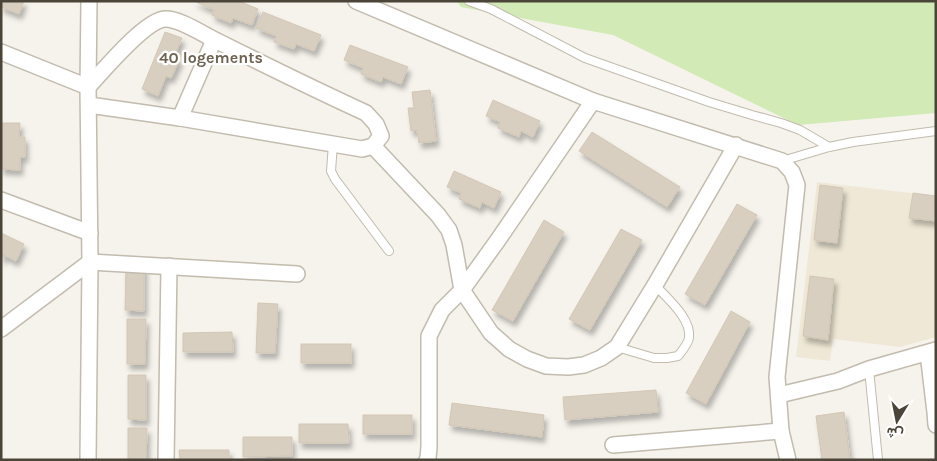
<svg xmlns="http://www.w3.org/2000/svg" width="937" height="461" font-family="Karla,Vazirmatn,sans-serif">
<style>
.education{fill:#efe8d6}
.green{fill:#d2eab5}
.building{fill:#d8cfc1;stroke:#d3c7b4;filter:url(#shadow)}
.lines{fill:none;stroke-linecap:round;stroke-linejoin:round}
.service-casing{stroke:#c2bbae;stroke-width:10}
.minor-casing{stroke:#c2bbae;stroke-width:18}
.service{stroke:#fff;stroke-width:8}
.minor{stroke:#fff;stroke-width:15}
.labels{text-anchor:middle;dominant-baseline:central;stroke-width:4.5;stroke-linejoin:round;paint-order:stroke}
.neighbourhood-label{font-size:16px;font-weight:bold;fill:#6e6250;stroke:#fff}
</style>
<defs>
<filter id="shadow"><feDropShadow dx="3" dy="5.5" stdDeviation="2.5" flood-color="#0004"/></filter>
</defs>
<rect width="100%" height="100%" fill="#f6f3ec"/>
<polygon class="education" points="817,182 936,196 936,337 900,347 833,339 830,361 796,357"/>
<polygon class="green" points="457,1 936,1 936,113 798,125 613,35 461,7"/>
<g class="building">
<polygon points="1,1 24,1 19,14 1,7"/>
<polygon points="194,1 239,1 258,9 252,25 233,18 231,23 212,15 214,10"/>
<polygon points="263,12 321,35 314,51 296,44 294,49 274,42 276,36 256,28"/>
<polygon points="165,32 182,38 174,57 180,59 171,78 166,76 158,96 142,89"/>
<polygon points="350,45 408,67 401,84 383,77 381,82 361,74 363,68 344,60"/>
<polygon points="430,90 436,141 419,143 417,130 411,131 408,108 414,108 412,92"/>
<polygon points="493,100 540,121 533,137 521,131 519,137 498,128 500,122 486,116"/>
<polygon points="1,123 20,123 19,137 25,137 25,157 20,157 20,170 1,169"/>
<polygon points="592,132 680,187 667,207 579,151"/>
<polygon points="454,171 501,192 494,208 482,202 480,208 459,199 461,193 447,187"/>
<polygon points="820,185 843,188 837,243 814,240"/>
<polygon points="913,193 936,196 936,221 909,218"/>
<polygon points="737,204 757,215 705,305 685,294"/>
<polygon points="544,220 564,232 513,321 492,310"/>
<polygon points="621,229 642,240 590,330 569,319"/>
<polygon points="1,233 24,244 16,261 4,255 1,260"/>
<polygon points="126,266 144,266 144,311 125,310"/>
<polygon points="810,276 834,279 828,340 803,336"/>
<polygon points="258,303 278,304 275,353 256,353"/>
<polygon points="731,311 750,322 706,404 686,393"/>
<polygon points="127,319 146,319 145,364 127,364"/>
<polygon points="232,332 233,352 183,352 183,333"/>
<rect x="301" y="344" width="50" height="19"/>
<polygon points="128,375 146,375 146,420 128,419"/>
<polygon points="656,390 658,412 565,420 563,397"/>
<polygon points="452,403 544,415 542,437 449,425"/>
<polygon points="844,412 850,460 822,460 816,416"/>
<rect x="363" y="415" width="49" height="19"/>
<polygon points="299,424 348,424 349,443 299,443"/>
<polygon points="128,428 147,428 146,460 128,460"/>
<polygon points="243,437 292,437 292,456 243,457"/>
<polygon points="179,450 229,450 229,460 180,460"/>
</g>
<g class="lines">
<defs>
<g id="service">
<polyline points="469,1 491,9 585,58 709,102 752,115 781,123 800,130 829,147"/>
<polyline points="333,144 331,171 335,179 389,251"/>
<polyline points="782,161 829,147 853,142 936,131"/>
<path d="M 617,347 L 654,358 L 667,358 L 678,356 C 682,351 688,344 689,338 C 692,319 667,298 655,285"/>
<polyline points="869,369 878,460"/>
</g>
<g id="minor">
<polyline points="356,1 593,101 782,161 792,172 797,185 777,377 781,431 788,460"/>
<polyline points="1,52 88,87"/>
<path d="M 88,87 C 103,71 145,20 165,19 C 179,18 204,35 217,41 C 267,66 316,90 366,113 L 376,124 L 381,136 L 373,146 L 362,149 L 180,118 L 89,105"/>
<polyline points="180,118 214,40"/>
<polyline points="373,146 438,215 449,230 454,245 462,290 491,333 509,349 527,359 546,366 568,367 584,365 601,358 617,347 655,285 736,145"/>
<polyline points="1,200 90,233"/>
<polyline points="1,329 90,262 297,274"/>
<polyline points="928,353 935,412 936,425"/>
<polyline points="779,395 838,381 869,369 936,350"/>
<polyline points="613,445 781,431"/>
<polyline points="88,460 90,262 88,87 89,1"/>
<polyline points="166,460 169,266"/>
<polyline points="427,460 428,458 429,447 429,336 442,310 462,290 498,240 593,101"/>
</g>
</defs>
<use href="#service" class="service-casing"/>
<use href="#minor" class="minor-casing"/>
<use href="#service" class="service"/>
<use href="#minor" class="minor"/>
</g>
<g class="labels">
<g class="neighbourhood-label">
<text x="211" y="57">40 logements</text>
</g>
</g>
<rect width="937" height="461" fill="none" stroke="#4b4439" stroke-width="5"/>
<g transform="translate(897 421) rotate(190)" stroke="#ffffff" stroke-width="4" paint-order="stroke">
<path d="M0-4L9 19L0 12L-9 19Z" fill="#4b4439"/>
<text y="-8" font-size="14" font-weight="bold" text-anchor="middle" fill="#4b4439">ش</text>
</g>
</svg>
